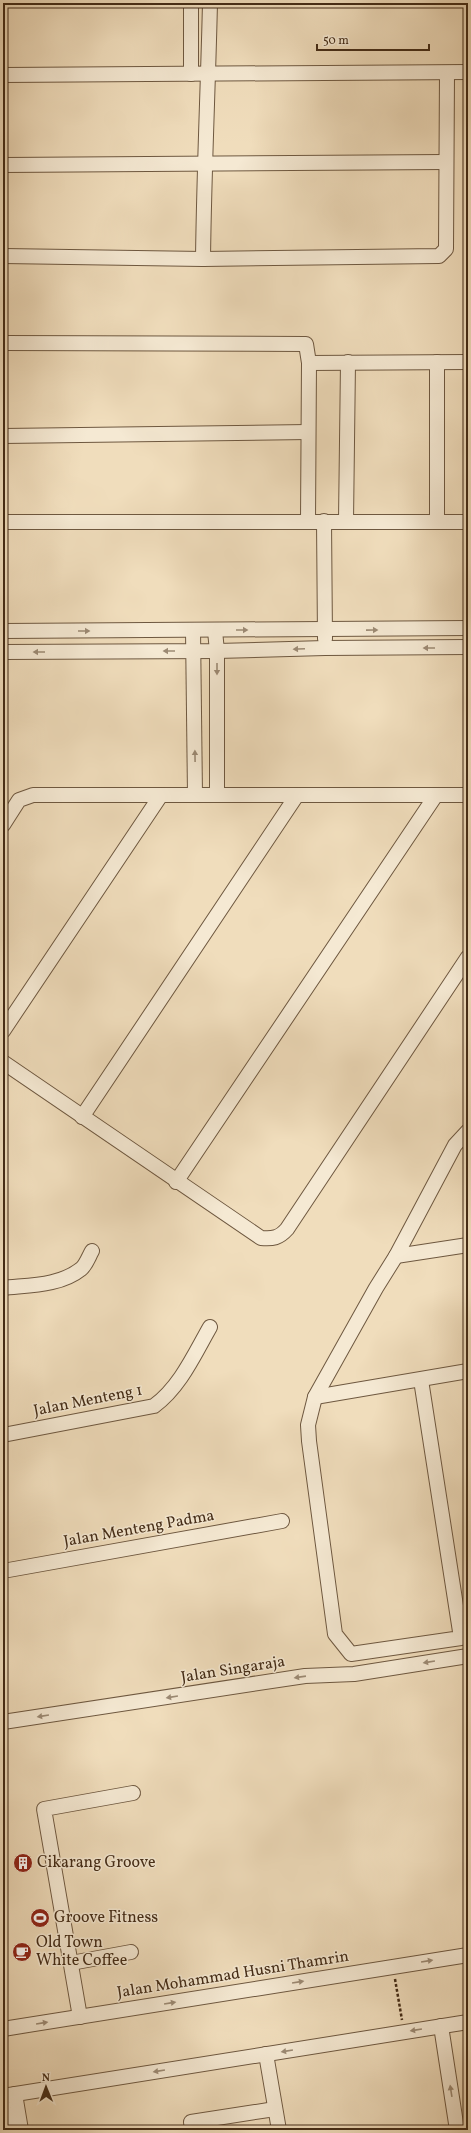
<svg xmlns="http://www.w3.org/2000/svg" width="471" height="2133" font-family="Vollkorn,serif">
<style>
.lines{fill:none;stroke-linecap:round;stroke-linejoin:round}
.minor-casing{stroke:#6e5840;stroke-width:16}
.path{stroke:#432b16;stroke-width:2.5;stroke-dasharray:3 2;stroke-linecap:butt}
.minor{stroke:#f5e9d3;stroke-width:14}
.oneway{fill:#9c8a74}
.labels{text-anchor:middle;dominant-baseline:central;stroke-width:3;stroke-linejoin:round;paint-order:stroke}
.street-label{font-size:16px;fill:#432b16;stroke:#f5e9d3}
.poi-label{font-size:16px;fill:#432b16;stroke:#f5e9d3;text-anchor:start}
</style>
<rect width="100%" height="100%" fill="#f0ddbc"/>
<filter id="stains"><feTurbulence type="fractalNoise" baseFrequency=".005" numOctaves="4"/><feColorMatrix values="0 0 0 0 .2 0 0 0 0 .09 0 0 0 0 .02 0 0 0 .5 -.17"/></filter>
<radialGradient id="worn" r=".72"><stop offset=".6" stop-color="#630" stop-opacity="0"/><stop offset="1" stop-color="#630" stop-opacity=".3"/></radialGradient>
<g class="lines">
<defs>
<g id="minor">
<polyline points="191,3 191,74"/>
<polyline points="3,75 468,72"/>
<polyline points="3,165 446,162"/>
<polyline points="3,256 203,259 439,256 446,249 447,73"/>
<path d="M 203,259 C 204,173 208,88 210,3"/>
<polyline points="3,343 306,344 309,363 308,521"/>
<polyline points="309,363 468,362"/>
<polyline points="3,436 308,432"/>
<polyline points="324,521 325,639"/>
<polyline points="346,521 348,362"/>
<polyline points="3,522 468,522"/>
<polyline points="437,522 437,362"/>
<polyline points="193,630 195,795"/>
<polyline points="3,631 468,628"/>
<polyline points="215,631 217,651 217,795"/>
<polyline points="3,652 217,651 325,648 468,647"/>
<polyline points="3,825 19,800 33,795 468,795"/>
<polyline points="3,1031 161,795"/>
<path d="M 3,1062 L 261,1238 C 273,1239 279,1238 287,1229 L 468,957"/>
<polyline points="82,1117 297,795"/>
<polyline points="176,1182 436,795"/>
<polyline points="396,1256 468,1245"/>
<path d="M 3,1288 C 28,1285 60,1286 81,1269 C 86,1265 89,1256 92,1251"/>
<polyline points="421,1380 461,1638 351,1654 335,1634 309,1441 308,1425 315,1397 376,1288 396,1256 455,1145 468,1131"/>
<polyline points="315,1397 468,1371"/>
<path d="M 3,1435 L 154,1406 C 180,1387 194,1355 210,1327"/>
<polyline points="3,1571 282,1521"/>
<polyline points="3,1722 305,1676 354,1674 468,1656"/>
<polyline points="71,1963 131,1952"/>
<polyline points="80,2017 44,1809 133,1793"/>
<polyline points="441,2026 457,2130"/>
<polyline points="3,2029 468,1955"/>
<polyline points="266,2054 279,2130"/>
<polyline points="15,2094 21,2130"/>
<polyline points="3,2096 468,2022"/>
<polyline points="3,2104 8,2130"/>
<polyline points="192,2130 191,2122 275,2109"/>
</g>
</defs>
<use href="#minor" class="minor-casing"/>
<polyline class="path" points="395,1979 402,2020"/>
<use href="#minor" class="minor"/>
</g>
<defs><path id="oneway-solid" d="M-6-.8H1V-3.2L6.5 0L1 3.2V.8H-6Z"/></defs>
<g class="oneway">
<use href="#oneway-solid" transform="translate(242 630)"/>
<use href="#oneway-solid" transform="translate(372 630) rotate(-1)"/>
<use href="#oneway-solid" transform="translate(84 631)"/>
<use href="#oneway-solid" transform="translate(429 648) rotate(180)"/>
<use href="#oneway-solid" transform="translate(299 649) rotate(178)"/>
<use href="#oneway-solid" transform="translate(169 651) rotate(180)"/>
<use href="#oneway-solid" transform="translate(39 652) rotate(180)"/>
<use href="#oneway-solid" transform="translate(217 669) rotate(90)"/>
<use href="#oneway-solid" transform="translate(195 756) rotate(-91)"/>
<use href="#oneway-solid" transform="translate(429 1662) rotate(171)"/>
<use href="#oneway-solid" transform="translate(300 1677) rotate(172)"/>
<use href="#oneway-solid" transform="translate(172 1697) rotate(171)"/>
<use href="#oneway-solid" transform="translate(43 1716) rotate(171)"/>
<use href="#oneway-solid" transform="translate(427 1961) rotate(-9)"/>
<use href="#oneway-solid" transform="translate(298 1982) rotate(-9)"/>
<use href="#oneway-solid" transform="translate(170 2003) rotate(-9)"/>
<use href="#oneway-solid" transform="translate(42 2023) rotate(-9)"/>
<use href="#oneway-solid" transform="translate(416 2030) rotate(171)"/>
<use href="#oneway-solid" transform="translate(287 2051) rotate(171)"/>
<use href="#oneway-solid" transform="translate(159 2071) rotate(171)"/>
<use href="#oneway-solid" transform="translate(451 2091) rotate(-99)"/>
</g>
<defs>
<symbol id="building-disc" viewBox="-11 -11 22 22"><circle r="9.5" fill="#8f2418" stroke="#f5e9d3"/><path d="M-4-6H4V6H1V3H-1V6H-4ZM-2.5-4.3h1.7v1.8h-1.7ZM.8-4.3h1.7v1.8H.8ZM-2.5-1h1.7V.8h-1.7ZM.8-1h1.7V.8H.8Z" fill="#fff"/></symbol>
<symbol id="stadium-disc" viewBox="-11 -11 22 22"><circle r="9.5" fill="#8f2418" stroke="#f5e9d3"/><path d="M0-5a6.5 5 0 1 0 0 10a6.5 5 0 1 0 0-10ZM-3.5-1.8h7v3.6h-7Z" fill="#fff"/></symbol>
<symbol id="cafe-disc" viewBox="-11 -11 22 22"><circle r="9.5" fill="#8f2418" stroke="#f5e9d3"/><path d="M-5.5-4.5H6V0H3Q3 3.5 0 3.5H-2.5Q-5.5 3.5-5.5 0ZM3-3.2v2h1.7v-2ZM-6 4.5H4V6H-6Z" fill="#fff"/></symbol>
</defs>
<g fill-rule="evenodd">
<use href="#building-disc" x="12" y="1852" width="22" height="22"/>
<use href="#stadium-disc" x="29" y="1907" width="22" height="22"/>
<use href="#cafe-disc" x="11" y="1941" width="22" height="22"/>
</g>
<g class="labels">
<g class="street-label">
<text transform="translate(88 1401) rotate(-11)">Jalan Menteng 1</text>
<text transform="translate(139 1529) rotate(-10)">Jalan Menteng Padma</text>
<text transform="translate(233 1670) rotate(-9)">Jalan Singaraja</text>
<text transform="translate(233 1975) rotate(-9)">Jalan Mohammad Husni Thamrin</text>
</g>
<g class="poi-label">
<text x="37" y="1863">Cikarang Groove</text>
<text x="54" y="1918">Groove Fitness</text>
<text x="36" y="1943">Old Town<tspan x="36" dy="18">White Coffee</tspan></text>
</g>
</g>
<rect width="471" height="2133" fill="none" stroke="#f0ddbc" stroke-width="16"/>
<rect x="4" y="4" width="463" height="2125" fill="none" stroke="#432b16" stroke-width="2"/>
<rect x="8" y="8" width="455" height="2117" fill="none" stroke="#432b16"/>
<g transform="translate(46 2087) rotate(359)" stroke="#f5e9d3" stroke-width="3" paint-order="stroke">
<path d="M0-3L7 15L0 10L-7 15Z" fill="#432b16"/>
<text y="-6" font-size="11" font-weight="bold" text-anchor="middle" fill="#432b16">N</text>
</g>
<path d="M317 44v6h112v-6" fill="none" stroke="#432b16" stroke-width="2"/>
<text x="323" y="44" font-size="12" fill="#432b16" stroke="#f5e9d3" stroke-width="3" paint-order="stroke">50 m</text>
<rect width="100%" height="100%" filter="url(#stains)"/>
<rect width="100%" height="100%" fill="url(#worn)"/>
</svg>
